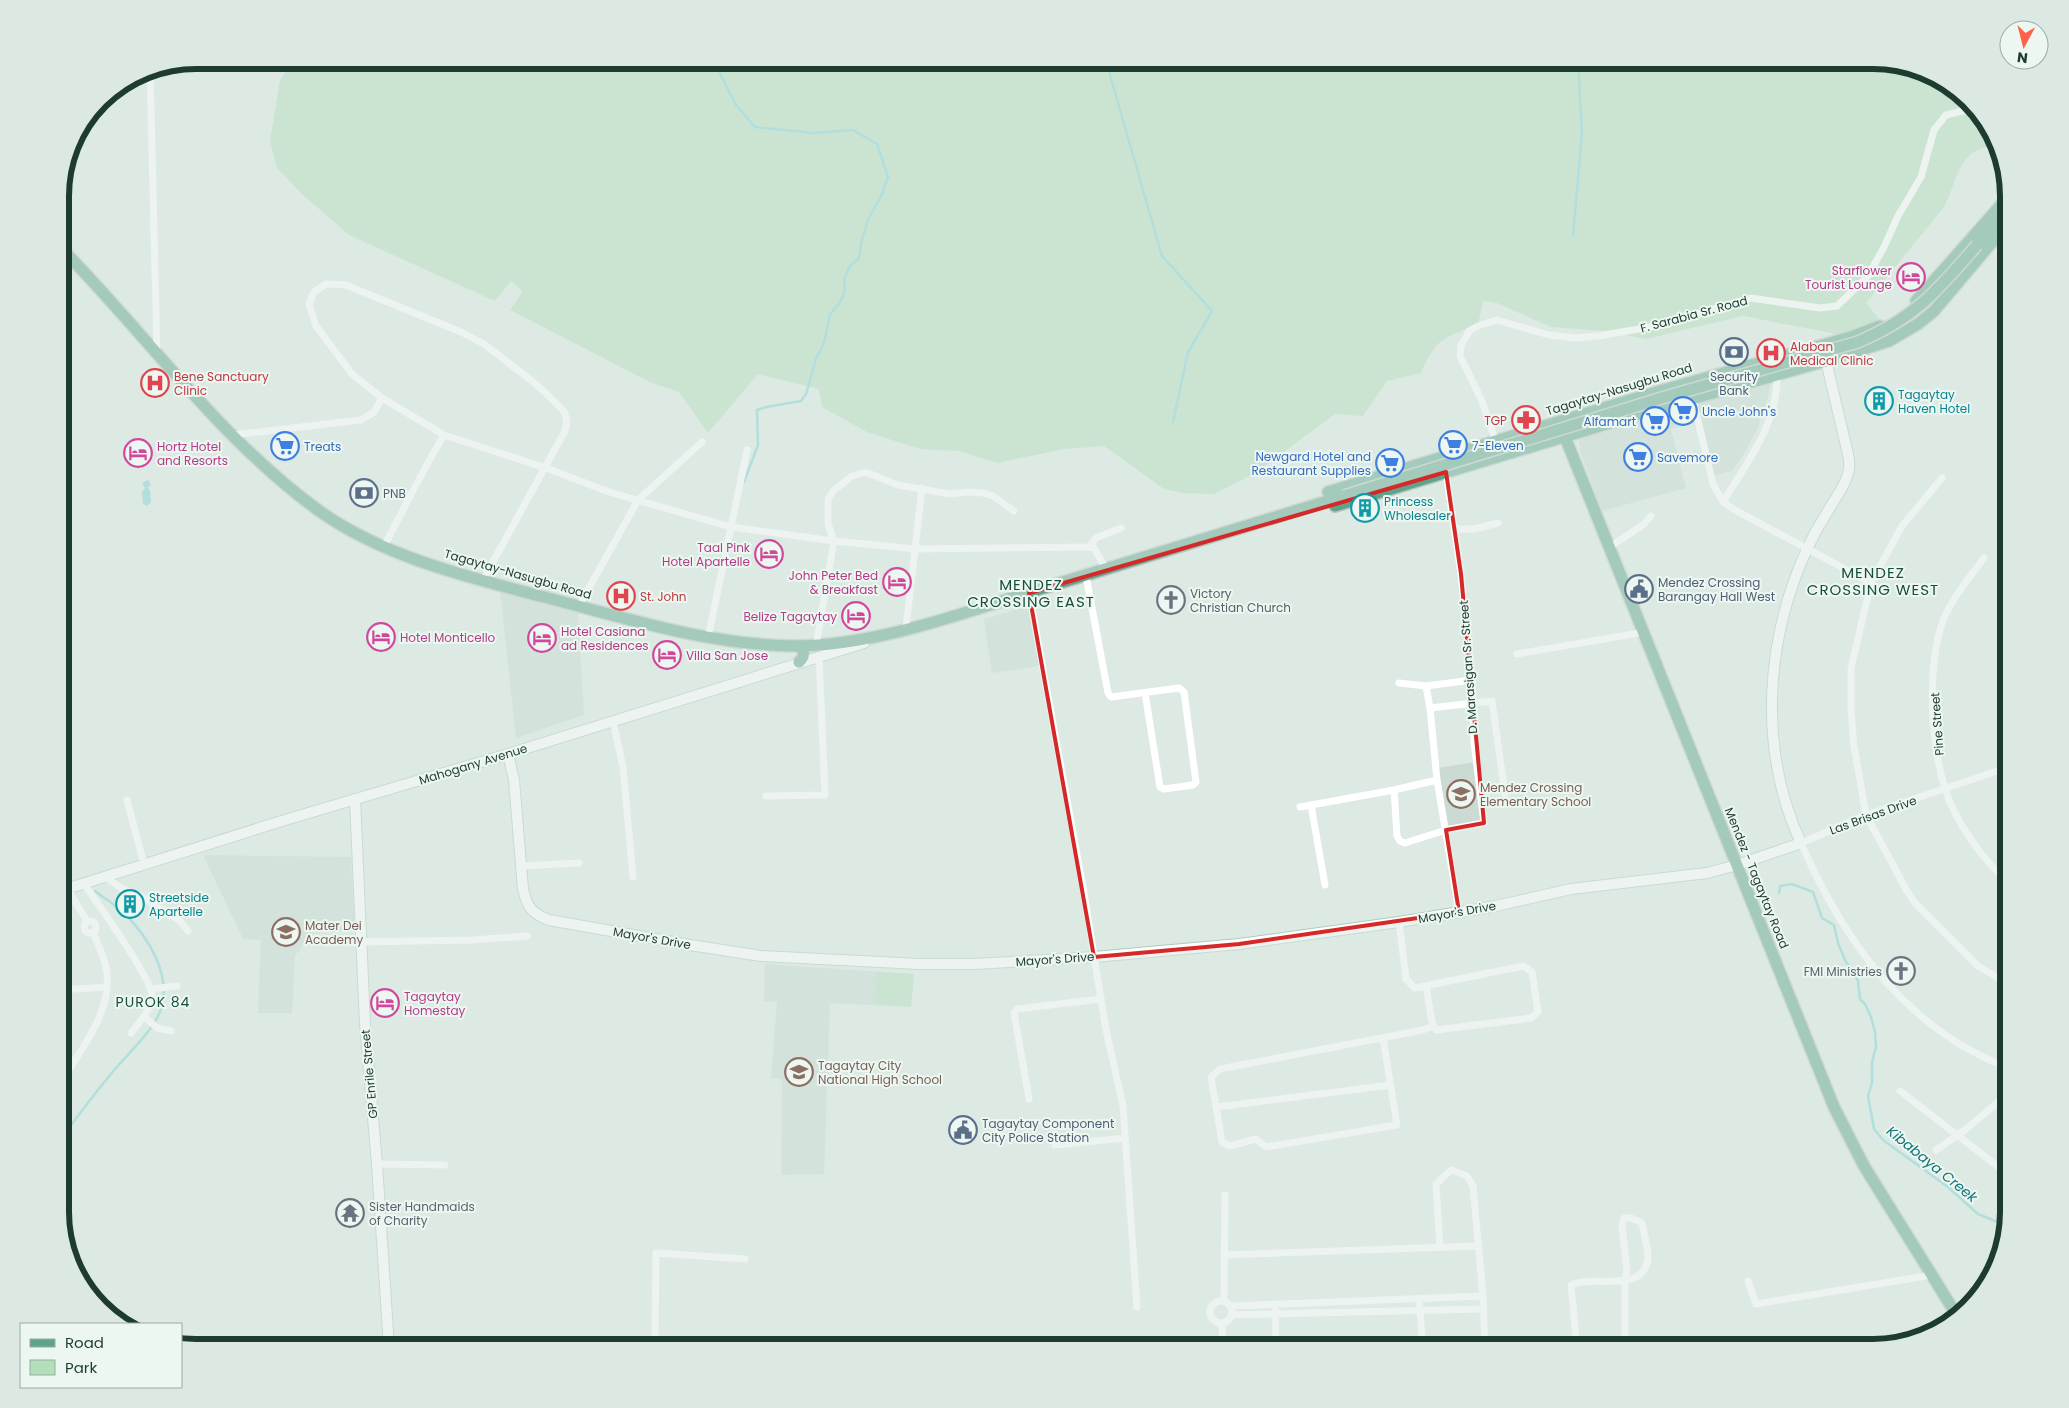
<svg xmlns="http://www.w3.org/2000/svg" width="2069" height="1408" font-family="Poppins,sans-serif">
<style>
.built{fill:#cbdad2}
.green{fill:#b3deba}
.water{fill:#7fd1d5}
.lines{fill:none;stroke-linecap:round;stroke-linejoin:round}
.stream{stroke:#7fd1d5;stroke-width:2.5}
.secondary-casing{stroke:#afcbbe;stroke-width:12}
.primary-casing{stroke:#bcc4c1;stroke-width:14}
.street{stroke:#fff;stroke-width:7}
.secondary{stroke:#fff;stroke-width:10}
.primary{stroke:#5ea48a;stroke-width:11}
.primary-bridge-casing{stroke:#bcc4c1;stroke-width:14;stroke-linecap:butt}
.primary-bridge{stroke:#5ea48a;stroke-width:11}
.marked{fill:none;stroke:#d62828;stroke-width:4;stroke-linejoin:round}
.labels{text-anchor:middle;dominant-baseline:central;stroke-width:4;stroke-linejoin:round;paint-order:stroke}
.hotel-label{font-size:12px;fill:#b23c85;stroke:#edf7f1;text-anchor:start}
.street-label{font-size:12px;fill:#1e3b30;stroke:#edf7f1}
.health-label{font-size:12px;fill:#be3a42;stroke:#edf7f1;text-anchor:start}
.service-label{font-size:12px;fill:#4e5e75;stroke:#edf7f1;text-anchor:start}
.culture-label{font-size:12px;fill:#0d838f;stroke:#edf7f1;text-anchor:start}
.shop-label{font-size:12px;fill:#366cbe;stroke:#edf7f1;text-anchor:start}
.worship-label{font-size:12px;fill:#5b616d;stroke:#edf7f1;text-anchor:start}
.education-label{font-size:12px;fill:#785e54;stroke:#edf7f1;text-anchor:start}
.neighbourhood-label{font-size:14px;letter-spacing:1px;fill:#184e3b;stroke:#edf7f1}
.water-label{font-size:14px;font-style:italic;fill:#14747a;stroke:#edf7f1}
.quarter-label{font-size:15px;letter-spacing:1px;fill:#184e3b;stroke:#edf7f1}
.rim{fill:none;stroke:#1e3b30;stroke-width:6}
</style>
<rect width="100%" height="100%" fill="#ddeae3"/>
<g class="built">
<polygon points="1772,379 1768,397 1757,430 1745,452 1732,471 1712,476 1697,422 1671,429 1686,488 1602,511 1580,451 1579,441 1583,433"/>
<polygon points="500,590 578,610 584,715 516,738"/>
<polygon points="1029,606 1039,666 992,673 984,619"/>
<polygon points="1475,762 1482,820 1447,826 1438,768"/>
<polygon points="203,855 351,857 355,929 311,934 295,956 292,1013 258,1013 261,940 243,939"/>
<polygon points="765,964 914,974 911,1007 830,1003 824,1174 781,1175 782,1079 771,1078 777,1002 764,1001"/>
</g>
<g class="green">
<path d="M 293,60 L 1873,60 L 1949,83 L 1995,135 L 1997,146 C 1957,147 1959,179 1944,207 L 1866,303 L 1882,323 L 1838,339 L 1832,333 L 1743,316 L 1646,339 L 1605,331 L 1551,327 L 1497,303 L 1483,301 L 1478,325 C 1444,337 1436,338 1421,373 L 1387,381 L 1363,416 L 1335,414 L 1255,473 L 1214,494 L 1183,493 L 1164,489 L 1104,446 L 1064,449 L 997,463 L 959,451 L 920,449 L 867,432 L 822,407 L 819,389 L 758,374 L 708,433 L 679,392 L 650,382 L 510,310 L 523,291 L 511,281 L 495,301 L 349,235 L 303,195 L 277,168 L 270,141 L 280,80 Z"/>
<polygon points="877,972 914,974 911,1007 875,1004"/>
</g>
<polygon class="water" points="148,480 151,485 148,487 150,491 151,502 147,506 143,504 142,492 145,488 142,483"/>
<g class="lines">
<g class="stream">
<polyline points="713,60 736,105 755,127 814,133 853,130 877,144 888,177 882,194 868,220 861,243 859,258 849,267 844,280 845,291 839,304 830,314 824,343 816,359 806,394 801,401 766,407 757,410 758,445 744,482"/>
<polyline points="1108,60 1110,75 1162,256 1212,311 1188,352 1173,422"/>
<polyline points="1573,235 1582,133 1578,60"/>
<polyline points="1779,893 1780,886 1792,884 1813,892 1822,918 1834,925 1838,943 1845,960 1858,981 1860,999 1865,1004 1871,1017 1875,1032 1876,1047 1872,1062 1872,1083 1868,1096 1874,1129 1883,1140 1948,1187 1978,1214 2005,1225"/>
<path d="M 60,1141 C 77,1116 96,1092 115,1069 C 128,1054 156,1027 161,1009 C 172,975 148,937 125,914 C 116,905 104,898 95,891"/>
</g>
<defs>
<g id="secondary">
<path d="M 508,754 L 514,780 L 523,889 C 527,907 531,913 549,920 L 690,945 L 761,956 L 919,964 L 975,964 L 1094,957 L 1239,944 L 1399,922 L 1496,906 L 1571,889 L 1707,873 L 1737,865 L 1801,843 C 1758,750 1765,641 1807,549 C 1812,538 1818,527 1825,516 C 1833,501 1846,486 1849,469 C 1850,464 1849,459 1848,454 L 1826,361"/>
<polyline points="355,799 365,1024 377,1164 389,1348"/>
<polyline points="60,891 285,820 508,754 864,643"/>
</g>
<g id="primary">
<polyline points="1977,245 2009,208"/>
<path d="M 60,247 C 146,334 219,438 318,510 C 382,556 464,576 540,596 C 623,617 707,645 794,646 C 875,646 963,613 1040,589 C 1141,558 1242,527 1344,496"/>
<polyline points="1916,301 2009,196"/>
<polyline points="1559,422 1834,1107 1864,1166 1956,1314"/>
<polyline points="1328,492 1660,391 1851,337 1880,326"/>
<polyline points="1335,506 1656,409 1826,361 1889,341 1918,324 1934,311 2009,222"/>
<path d="M 799,646 C 805,651 805,656 799,662"/>
</g>
</defs>
<use href="#secondary" class="secondary-casing"/>
<use href="#primary" class="primary-casing"/>
<g class="street">
<polyline points="150,69 157,352"/>
<polyline points="1693,399 1713,484 1723,502 1735,510 1871,583"/>
<polyline points="233,435 361,420 374,412 382,398"/>
<polyline points="1496,442 1482,401 1460,356 1461,346 1469,331 1478,326 1497,320 1549,335 1576,338 1598,336 1651,327 1751,298 1820,308 1837,306 1868,276 1884,247 1898,216 1921,177 1934,130 1946,115 1971,109"/>
<polyline points="1942,478 1902,526 1871,583 1851,668 1851,710 1854,746 1866,815 1907,891 1915,903 1978,966 2009,984"/>
<path d="M 1723,502 C 1747,463 1779,422 1777,374"/>
<polyline points="1455,529 1475,529 1498,523"/>
<path d="M 384,546 C 404,509 422,471 444,435"/>
<polyline points="1089,547 1096,538 1121,528"/>
<polyline points="1610,547 1644,524 1651,516"/>
<path d="M 1984,558 C 1967,581 1946,605 1939,633 C 1928,680 1931,742 1945,789 C 1955,820 1983,862 2009,882"/>
<polyline points="1086,576 1108,693 1111,697 1179,688 1184,692 1196,782 1193,785 1164,789 1160,787 1145,693"/>
<polyline points="483,580 565,431 567,421 564,411 536,384 484,344 461,332 346,285 326,284 314,292 309,304 316,326 352,374 382,398 444,435 546,468 609,492 731,527 834,541 916,549 1089,547 1094,548 1106,569"/>
<polyline points="1029,593 1083,888 1106,1030 1123,1106 1137,1307"/>
<polyline points="579,606 638,500 702,442"/>
<polyline points="906,628 922,488"/>
<polyline points="708,638 747,450"/>
<polyline points="816,645 834,541 828,524 828,500 833,491 852,476 862,473 868,473 898,485 950,494 968,492 983,493 993,496 1014,511"/>
<polyline points="1517,654 1645,632"/>
<polyline points="1399,683 1426,686 1430,708 1437,780 1459,912"/>
<polyline points="1426,686 1472,680"/>
<polyline points="1430,708 1492,701 1505,794"/>
<polyline points="613,721 623,767 633,877"/>
<path d="M 2009,767 L 1866,815 L 1801,843 C 1843,940 1906,1030 2009,1068"/>
<polyline points="1394,790 1397,836 1400,841 1405,843 1446,830 1484,823 1474,742 1472,680 1461,574 1446,472"/>
<polyline points="766,796 825,795 819,656"/>
<polyline points="127,800 144,864"/>
<polyline points="1311,805 1325,885"/>
<polyline points="1300,807 1394,790 1437,780"/>
<polyline points="521,866 579,863"/>
<polyline points="106,877 122,889 139,895 180,921 188,931"/>
<path d="M 84,884 C 96,901 153,980 152,996 C 151,1011 139,1022 131,1033"/>
<polyline points="67,888 87,921"/>
<circle cx="90" cy="927" r="6"/>
<polyline points="1399,922 1406,979 1415,988 1523,966 1532,972 1538,1012 1531,1018 1436,1030 1432,1022 1426,986"/>
<polyline points="361,942 473,940 527,936"/>
<polyline points="150,989 177,986"/>
<polyline points="60,990 107,987"/>
<polyline points="144,1016 157,1028 171,1031"/>
<polyline points="1383,1038 1397,1125 1266,1147 1256,1139 1230,1146 1222,1142 1211,1077 1220,1069 1423,1030 1433,1026"/>
<polyline points="60,1054 74,1061"/>
<path d="M 60,1085 C 80,1049 111,1016 107,972 C 105,958 98,945 93,932"/>
<polyline points="1900,1091 2009,1175"/>
<polyline points="1029,1099 1014,1013 1017,1009 1101,999"/>
<polyline points="1217,1107 1391,1085"/>
<polyline points="1055,1145 1125,1138"/>
<polyline points="1936,1150 1965,1130 2009,1093"/>
<polyline points="377,1164 445,1165"/>
<polyline points="1440,1247 1436,1184 1451,1170 1467,1176 1473,1186 1483,1296 1485,1348"/>
<polyline points="1224,1255 1478,1246"/>
<polyline points="1748,1281 1756,1304 1932,1275"/>
<polyline points="1419,1298 1423,1348"/>
<polyline points="1224,1301 1225,1195"/>
<circle cx="1221" cy="1312" r="11"/>
<polyline points="1275,1304 1276,1348"/>
<polyline points="1231,1306 1483,1296"/>
<polyline points="1231,1315 1483,1309"/>
<polyline points="1222,1323 1223,1348"/>
<path d="M 609,1348 L 618,1342 C 631,1344 646,1349 655,1337 L 656,1253 L 745,1259"/>
<path d="M 1577,1348 L 1571,1285 C 1591,1274 1645,1295 1648,1258 C 1648,1247 1644,1234 1642,1223 L 1631,1218 L 1624,1218 L 1622,1225 L 1627,1271 L 1625,1281 L 1625,1348"/>
</g>
<use href="#secondary" class="secondary"/>
<use href="#primary" class="primary"/>
<defs>
<path id="primary-bridge" d="M 1344,496 L 1665,397 L 1858,342 C 1915,318 1938,290 1977,245"/>
</defs>
<use href="#primary-bridge" class="primary-bridge-casing"/>
<use href="#primary-bridge" class="primary-bridge"/>
</g>
<path d="M0 0H2069V1408H0ZM 1446,472 L 1461,574 L 1484,823 L 1446,830 L 1459,912 L 1239,944 L 1094,957 L 1029,593 Z" fill="#ddeae3" fill-opacity=".55" fill-rule="evenodd"/>
<path class="marked" d="M 1446,472 L 1461,574 L 1484,823 L 1446,830 L 1459,912 L 1239,944 L 1094,957 L 1029,593 Z"/>
<defs>
<symbol id="hotel-ring" viewBox="-11 -11 22 22"><circle r="9.5" fill="#edf7f1" stroke="#d1479c" stroke-width="1.5"/><path d="M-6-4.5h1.5V1H6V5H4.5V3h-9V5H-6ZM-4 0a1.8 1.8 0 1 1 3.6 0ZM.5 0V-2.5h3Q6-2.5 6 0Z" fill="#d1479c"/></symbol>
<symbol id="bank-ring" viewBox="-11 -11 22 22"><circle r="9.5" fill="#edf7f1" stroke="#5c6f8a" stroke-width="1.5"/><path d="M-6-4H6V4H-6ZM0-2.3a2.3 2.3 0 1 0 0 4.6a2.3 2.3 0 1 0 0-4.6Z" fill="#5c6f8a"/></symbol>
<symbol id="hospital-ring" viewBox="-11 -11 22 22"><circle r="9.5" fill="#edf7f1" stroke="#e0444e" stroke-width="1.5"/><path d="M-5-5h3v3.5h4V-5h3V5h-3V1.5h-4V5h-3Z" fill="#e0444e"/></symbol>
<symbol id="building-ring" viewBox="-11 -11 22 22"><circle r="9.5" fill="#edf7f1" stroke="#0f9aa8" stroke-width="1.5"/><path d="M-4-6H4V6H1V3H-1V6H-4ZM-2.5-4.3h1.7v1.8h-1.7ZM.8-4.3h1.7v1.8H.8ZM-2.5-1h1.7V.8h-1.7ZM.8-1h1.7V.8H.8Z" fill="#0f9aa8"/></symbol>
<symbol id="supermarket-ring" viewBox="-11 -11 22 22"><circle r="9.5" fill="#edf7f1" stroke="#3f7fe0" stroke-width="1.5"/><path d="M-6-5.5h2.5l.6 2H6L4.5 2H-2.5L-4.4-4H-6ZM-1.5 3.2a1.3 1.3 0 1 0 .1 0ZM3 3.2a1.3 1.3 0 1 0 .1 0Z" fill="#3f7fe0"/></symbol>
<symbol id="pharmacy-ring" viewBox="-11 -11 22 22"><circle r="9.5" fill="#edf7f1" stroke="#e0444e" stroke-width="1.5"/><path d="M-2-6h4v4h4v4h-4v4h-4v-4h-4v-4h4Z" fill="#e0444e"/></symbol>
<symbol id="civic-ring" viewBox="-11 -11 22 22"><circle r="9.5" fill="#edf7f1" stroke="#5c6f8a" stroke-width="1.5"/><path d="M-.6-6.5H3V-4.5H.6V-3L4-1V1h2V6H-6V1h2V-1L-.6-3ZM-1.2 2.5V6h2.4V2.5Z" fill="#5c6f8a"/></symbol>
<symbol id="church-ring" viewBox="-11 -11 22 22"><circle r="9.5" fill="#edf7f1" stroke="#6b7280" stroke-width="1.5"/><path d="M-1.2-6h2.4v3.5h3.3v2.4h-3.3V6h-2.4V-.1h-3.3v-2.4h3.3Z" fill="#6b7280"/></symbol>
<symbol id="school-ring" viewBox="-11 -11 22 22"><circle r="9.5" fill="#edf7f1" stroke="#8d6e63" stroke-width="1.5"/><path d="M0-5L7-2L0 1L-7-2ZM-4 1L0 2.5L4 1V4Q0 6-4 4Z" fill="#8d6e63"/></symbol>
<symbol id="temple-ring" viewBox="-11 -11 22 22"><circle r="9.5" fill="#edf7f1" stroke="#6b7280" stroke-width="1.5"/><path d="M0-6L5-2H3V0L6.5 2.5H4V6H1.5V3h-3V6H-4V2.5H-6.5L-3 0V-2H-5Z" fill="#6b7280"/></symbol>
</defs>
<g fill-rule="evenodd">
<use href="#hotel-ring" x="1895" y="261" width="32" height="32"/>
<use href="#bank-ring" x="1718" y="336" width="32" height="32"/>
<use href="#hospital-ring" x="1755" y="337" width="32" height="32"/>
<use href="#hospital-ring" x="139" y="367" width="32" height="32"/>
<use href="#building-ring" x="1863" y="385" width="32" height="32"/>
<use href="#supermarket-ring" x="1667" y="395" width="32" height="32"/>
<use href="#pharmacy-ring" x="1510" y="404" width="32" height="32"/>
<use href="#supermarket-ring" x="1639" y="405" width="32" height="32"/>
<use href="#supermarket-ring" x="1437" y="429" width="32" height="32"/>
<use href="#supermarket-ring" x="269" y="430" width="32" height="32"/>
<use href="#hotel-ring" x="122" y="437" width="32" height="32"/>
<use href="#supermarket-ring" x="1622" y="441" width="32" height="32"/>
<use href="#supermarket-ring" x="1374" y="447" width="32" height="32"/>
<use href="#bank-ring" x="348" y="477" width="32" height="32"/>
<use href="#building-ring" x="1349" y="492" width="32" height="32"/>
<use href="#hotel-ring" x="753" y="538" width="32" height="32"/>
<use href="#hotel-ring" x="881" y="566" width="32" height="32"/>
<use href="#civic-ring" x="1623" y="573" width="32" height="32"/>
<use href="#hospital-ring" x="605" y="580" width="32" height="32"/>
<use href="#church-ring" x="1155" y="584" width="32" height="32"/>
<use href="#hotel-ring" x="840" y="600" width="32" height="32"/>
<use href="#hotel-ring" x="365" y="621" width="32" height="32"/>
<use href="#hotel-ring" x="526" y="622" width="32" height="32"/>
<use href="#hotel-ring" x="651" y="639" width="32" height="32"/>
<use href="#school-ring" x="1445" y="778" width="32" height="32"/>
<use href="#building-ring" x="114" y="888" width="32" height="32"/>
<use href="#school-ring" x="270" y="916" width="32" height="32"/>
<use href="#church-ring" x="1885" y="955" width="32" height="32"/>
<use href="#hotel-ring" x="369" y="987" width="32" height="32"/>
<use href="#school-ring" x="783" y="1056" width="32" height="32"/>
<use href="#civic-ring" x="947" y="1114" width="32" height="32"/>
<use href="#temple-ring" x="334" y="1197" width="32" height="32"/>
</g>
<g class="labels">
<g class="hotel-label">
<text x="1892" y="270" text-anchor="end">Starflower<tspan x="1892" dy="14">Tourist Lounge</tspan></text>
<text x="157" y="446">Hortz Hotel<tspan x="157" dy="14">and Resorts</tspan></text>
<text x="750" y="547" text-anchor="end">Taal Pink<tspan x="750" dy="14">Hotel Apartelle</tspan></text>
<text x="878" y="575" text-anchor="end">John Peter Bed<tspan x="878" dy="14">&amp; Breakfast</tspan></text>
<text x="837" y="616" text-anchor="end">Belize Tagaytay</text>
<text x="561" y="631">Hotel Casiana<tspan x="561" dy="14">ad Residences</tspan></text>
<text x="400" y="637">Hotel Monticello</text>
<text x="686" y="655">Villa San Jose</text>
<text x="404" y="996">Tagaytay<tspan x="404" dy="14">Homestay</tspan></text>
</g>
<g class="street-label">
<text transform="translate(1694 314) rotate(-15)">F. Sarabia Sr. Road</text>
<text transform="translate(1619 389) rotate(-17)">Tagaytay-Nasugbu Road</text>
<text transform="translate(518 574) rotate(16)">Tagaytay-Nasugbu Road</text>
<text transform="translate(1468 667) rotate(-94)">D. Marasigan Sr. Street</text>
<text transform="translate(1937 724) rotate(-94)">Pine Street</text>
<text transform="translate(473 764) rotate(-17)">Mahogany Avenue</text>
<text transform="translate(1873 815) rotate(-20)">Las Brisas Drive</text>
<text transform="translate(1757 878) rotate(68)">Mendez - Tagaytay Road</text>
<text transform="translate(1457 912) rotate(-10)">Mayor's Drive</text>
<text transform="translate(652 938) rotate(10)">Mayor's Drive</text>
<text transform="translate(1055 959) rotate(-4)">Mayor's Drive</text>
<text transform="translate(369 1074) rotate(-95)">GP Enrile Street</text>
</g>
<g class="health-label">
<text x="1790" y="346">Alaban<tspan x="1790" dy="14">Medical Clinic</tspan></text>
<text x="174" y="376">Bene Sanctuary<tspan x="174" dy="14">Clinic</tspan></text>
<text x="1507" y="420" text-anchor="end">TGP</text>
<text x="640" y="596">St. John</text>
</g>
<g class="service-label">
<text x="1734" y="376" text-anchor="middle">Security<tspan x="1734" dy="14">Bank</tspan></text>
<text x="383" y="493">PNB</text>
<text x="1658" y="582">Mendez Crossing<tspan x="1658" dy="14">Barangay Hall West</tspan></text>
<text x="982" y="1123">Tagaytay Component<tspan x="982" dy="14">City Police Station</tspan></text>
</g>
<g class="culture-label">
<text x="1898" y="394">Tagaytay<tspan x="1898" dy="14">Haven Hotel</tspan></text>
<text x="1384" y="501">Princess<tspan x="1384" dy="14">Wholesaler</tspan></text>
<text x="149" y="897">Streetside<tspan x="149" dy="14">Apartelle</tspan></text>
</g>
<g class="shop-label">
<text x="1702" y="411">Uncle John's</text>
<text x="1636" y="421" text-anchor="end">Alfamart</text>
<text x="1472" y="445">7-Eleven</text>
<text x="304" y="446">Treats</text>
<text x="1371" y="456" text-anchor="end">Newgard Hotel and<tspan x="1371" dy="14">Restaurant Supplies</tspan></text>
<text x="1657" y="457">Savemore</text>
</g>
<g class="worship-label">
<text x="1190" y="593">Victory<tspan x="1190" dy="14">Christian Church</tspan></text>
<text x="1882" y="971" text-anchor="end">FMI Ministries</text>
<text x="369" y="1206">Sister Handmaids<tspan x="369" dy="14">of Charity</tspan></text>
</g>
<g class="education-label">
<text x="1480" y="787">Mendez Crossing<tspan x="1480" dy="14">Elementary School</tspan></text>
<text x="305" y="925">Mater Dei<tspan x="305" dy="14">Academy</tspan></text>
<text x="818" y="1065">Tagaytay City<tspan x="818" dy="14">National High School</tspan></text>
</g>
<g class="neighbourhood-label">
<text x="153" y="1002">PUROK 84</text>
</g>
<g class="water-label">
<text transform="translate(1932 1164) rotate(39)">Kibabaya Creek</text>
</g>
<g class="quarter-label">
<text x="1873" y="572">MENDEZ<tspan x="1873" dy="17">CROSSING WEST</tspan></text>
<text x="1031" y="584">MENDEZ<tspan x="1031" dy="17">CROSSING EAST</tspan></text>
</g>
</g>
<path d="M0 0H2069V1408H0ZM196 69H1873A127 127 0 0 1 2000 196V1212A127 127 0 0 1 1873 1339H196A127 127 0 0 1 69 1212V196A127 127 0 0 1 196 69Z" fill="#dce8e2" fill-rule="evenodd"/>
<path class="rim" d="M196 69H1873A127 127 0 0 1 2000 196V1212A127 127 0 0 1 1873 1339H196A127 127 0 0 1 69 1212V196A127 127 0 0 1 196 69Z"/>
<rect x="20" y="1323" width="162" height="65" fill="#edf7f1" stroke="#9aaca4"/>
<rect x="30" y="1339" width="25" height="8" fill="#5ea48a" stroke="#9aaca4"/>
<text x="65" y="1348" font-size="15" fill="#1e3b30">Road</text>
<rect x="30" y="1360" width="25" height="15" fill="#b3deba" stroke="#9aaca4"/>
<text x="65" y="1373" font-size="15" fill="#1e3b30">Park</text>
<g transform="translate(2024 45) rotate(187)"><circle r="24" fill="#edf7f1" stroke="#9aaca4"/>
<path d="M0-4L9 19L0 12L-9 19Z" fill="#fd6148"/>
<text y="-8" font-size="14" font-weight="bold" text-anchor="middle" fill="#1e3b30">N</text>
</g>
</svg>
